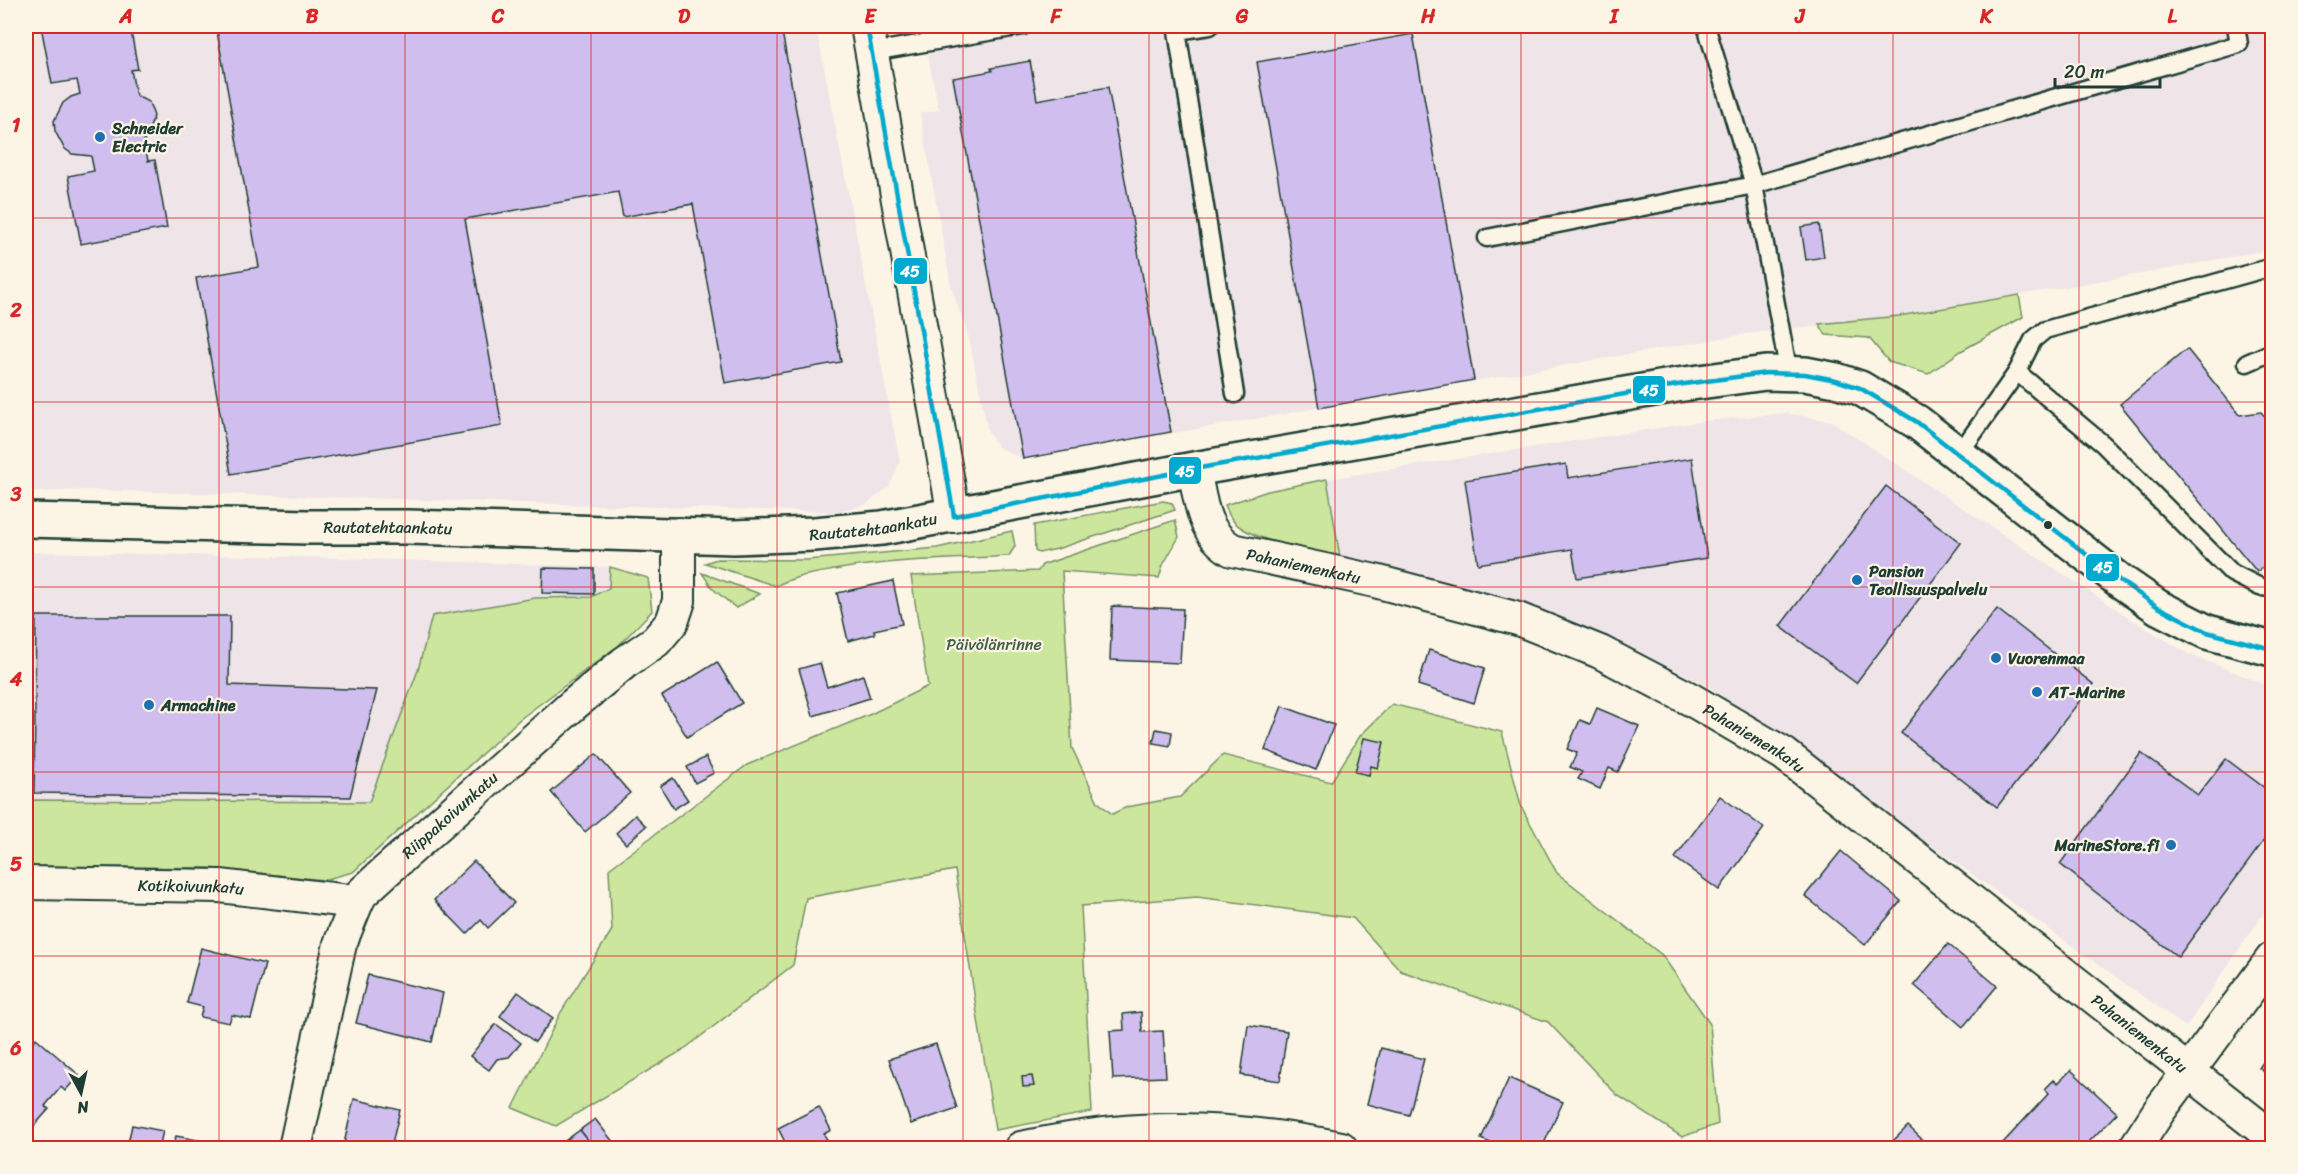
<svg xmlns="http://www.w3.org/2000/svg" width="2298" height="1174" font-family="Sriracha,sans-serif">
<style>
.built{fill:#efe4e8}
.green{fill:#cce69d;stroke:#769268;stroke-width:1.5}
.building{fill:#d0beee;stroke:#1f3d34;stroke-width:1.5}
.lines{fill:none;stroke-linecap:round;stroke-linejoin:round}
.service-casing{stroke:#1f3d34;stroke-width:21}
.minor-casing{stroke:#1f3d34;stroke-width:36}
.tertiary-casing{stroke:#1f3d34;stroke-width:38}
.service{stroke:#fcf5e5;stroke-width:16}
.minor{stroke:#fcf5e5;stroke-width:32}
.tertiary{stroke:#fcf5e5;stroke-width:33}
.bus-1-casing{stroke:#fcf5e5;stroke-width:9}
.bus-1{stroke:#00a9ce;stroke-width:4.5}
.grid{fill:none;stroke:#d62828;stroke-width:1.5;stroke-opacity:0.55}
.poi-dot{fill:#1f6fb2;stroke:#fcf5e5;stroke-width:2}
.bus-dot{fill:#1f3d34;stroke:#fcf5e5;stroke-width:2}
.labels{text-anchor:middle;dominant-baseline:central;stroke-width:4.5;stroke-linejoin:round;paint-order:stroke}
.poi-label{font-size:16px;font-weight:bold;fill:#1f3d34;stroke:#fcf5e5;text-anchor:start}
.street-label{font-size:16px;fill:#1f3d34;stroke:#fcf5e5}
.park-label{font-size:16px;fill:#425f49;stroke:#fcf5e5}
.line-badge{stroke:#fcf5e5;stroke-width:2}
.badge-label{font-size:16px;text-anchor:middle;font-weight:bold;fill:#fff}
.neatline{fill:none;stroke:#d62828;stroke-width:2}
.grid-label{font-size:20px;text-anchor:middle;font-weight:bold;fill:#d62828}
</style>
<rect width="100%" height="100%" fill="#fcf5e5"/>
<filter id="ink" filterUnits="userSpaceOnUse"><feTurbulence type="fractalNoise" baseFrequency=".0167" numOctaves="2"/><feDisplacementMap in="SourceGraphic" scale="12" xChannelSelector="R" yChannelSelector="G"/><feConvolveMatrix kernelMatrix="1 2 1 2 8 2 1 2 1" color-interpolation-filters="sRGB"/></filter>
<g filter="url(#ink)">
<g class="built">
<polygon points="26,26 816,26 900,462 889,487 865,505 834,512 87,490 26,492"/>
<polygon points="922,26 2272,26 2272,249 2152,272 1899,316 1746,334 1023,459 998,447 988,432 969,338 951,286 920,113 939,110"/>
<polygon points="1787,413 1831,421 2142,626 2189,654 2272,687 2272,901 2186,1027 1705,684 1606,637 1518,603 1340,557 1327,479 1704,421"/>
<polygon points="26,552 305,557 610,567 609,588 591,597 535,598 432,617 418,670 369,802 26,800"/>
</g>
<g class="green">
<polygon points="2019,295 2023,317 1961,351 1928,374 1889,362 1869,338 1826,335 1819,324 1899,316"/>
<path d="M 1327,479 L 1340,557 C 1313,551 1246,541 1231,518 C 1228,514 1227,509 1225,505 L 1268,491 Z"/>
<polygon points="1163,501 1172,503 1175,510 1057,549 1039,553 1035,551 1034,525"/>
<polygon points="1175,520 1179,537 1163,565 1159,578 1062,571 1072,748 1098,802 1112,814 1127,807 1180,797 1223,755 1331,782 1360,736 1392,704 1502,732 1521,806 1557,873 1662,955 1710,1024 1718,1124 1682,1137 1617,1095 1548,1022 1401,971 1353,918 1197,897 1081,906 1092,1112 995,1130 955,870 806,898 793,965 683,1050 556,1126 513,1108 561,1012 612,930 609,869 747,765 871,714 928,686 911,576 1038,571 1042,565"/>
<path d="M 1012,531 L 1015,546 L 1009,556 C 949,560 889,559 829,571 C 810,574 793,577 776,586 L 705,563 L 717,559 L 807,560 L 937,548 Z"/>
<polygon points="610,567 648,578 652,611 618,646 520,719 353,872 323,880 209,868 26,866 26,800 369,802 418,670 432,616 535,598 591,597 609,588"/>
<polygon points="702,573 760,594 736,608 713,589"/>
</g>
<g class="building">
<polygon points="41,26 130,26 138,69 131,70 136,96 149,102 154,116 149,130 143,134 148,161 155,160 167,228 81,244 68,176 94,171 91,156 72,154 64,148 55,131 54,121 63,103 71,97 80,94 77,80 52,84"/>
<polygon points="216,26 781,26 841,362 725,383 693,204 623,217 618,192 465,219 502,426 231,474 196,278 259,267"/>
<polygon points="1413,34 1474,380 1319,408 1257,62"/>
<polygon points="1030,61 1037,100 1108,87 1171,432 1023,459 953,78 992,71 991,68"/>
<polygon points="1819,224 1824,257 1806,260 1801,227"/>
<polygon points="2187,349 2240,415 2261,412 2272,424 2272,560 2257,572 2120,404"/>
<polygon points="1692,458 1707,558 1577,578 1572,549 1478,564 1465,480 1566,464 1568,478"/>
<polygon points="1886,486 1961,543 1856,683 1780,626"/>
<polygon points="543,568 594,569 594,594 542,593"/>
<polygon points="893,581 902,624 874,630 875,634 848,641 837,593"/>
<polygon points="1112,606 1183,609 1180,663 1110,660"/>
<polygon points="1997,609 2093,684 1997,807 1901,733"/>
<polygon points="36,616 230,616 229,685 377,690 350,797 34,793"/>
<polygon points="1429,650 1485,668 1474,703 1418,685"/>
<polygon points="717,662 742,703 687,737 662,696"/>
<polygon points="820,663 827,687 863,675 870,698 813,716 799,669"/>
<polygon points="1282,706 1334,725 1316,770 1265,750"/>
<polygon points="1597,708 1639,726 1618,772 1609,768 1600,789 1578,779 1582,772 1570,767 1577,753 1567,749 1580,720 1590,724"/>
<polygon points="1156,729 1172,732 1170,746 1153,743"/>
<polygon points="1364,738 1384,742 1378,768 1371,766 1369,775 1355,772"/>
<polygon points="2141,753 2198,795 2226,759 2266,789 2272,807 2272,820 2268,835 2178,957 2060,864"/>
<polygon points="596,754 630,793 585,832 551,792"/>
<polygon points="706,757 714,773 695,783 687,767"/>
<polygon points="673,778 688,800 674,809 660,786"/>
<polygon points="1720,796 1764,828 1719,890 1675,858"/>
<polygon points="635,815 646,826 626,844 616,833"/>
<polygon points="1841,851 1901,901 1865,945 1805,896"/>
<polygon points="474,861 514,903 488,928 481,920 467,934 434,900"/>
<polygon points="1948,944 1997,986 1963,1027 1914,985"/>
<polygon points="201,948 265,964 251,1019 232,1015 229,1023 200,1017 203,1007 187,1003"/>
<polygon points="368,975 443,993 432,1042 356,1023"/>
<polygon points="518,992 553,1018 535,1042 500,1016"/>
<polygon points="1141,1012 1142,1032 1163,1031 1166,1077 1113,1079 1110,1031 1124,1030 1123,1014"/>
<polygon points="496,1024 521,1043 509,1057 497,1059 489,1070 470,1056"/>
<polygon points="1248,1025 1287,1031 1280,1081 1241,1075"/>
<polygon points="36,1038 79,1075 65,1091 61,1087 45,1106 49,1109 26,1135 26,1043 29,1047"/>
<polygon points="936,1044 957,1108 911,1124 889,1059"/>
<polygon points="1381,1048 1424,1059 1409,1115 1367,1104"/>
<polygon points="2272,1049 2272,1078 2259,1068"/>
<polygon points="2071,1070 2117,1113 2083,1148 2007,1148 2002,1144 2049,1093 2045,1089 2054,1080 2058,1083"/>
<polygon points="1032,1076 1034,1086 1023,1087 1022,1077"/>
<polygon points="1509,1078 1563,1102 1542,1148 1502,1148 1481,1139"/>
<polygon points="354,1099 400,1110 391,1148 343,1148"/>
<polygon points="819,1107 831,1130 824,1134 831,1148 788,1148 778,1128"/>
<polygon points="595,1119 618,1148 594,1148 580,1130"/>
<polygon points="132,1125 163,1131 159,1148 127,1148"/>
<polygon points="1908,1126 1931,1148 1886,1148"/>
<polygon points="580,1130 594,1148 571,1148 565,1141"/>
<polygon points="176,1136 209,1142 208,1148 173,1148"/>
</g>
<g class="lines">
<defs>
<g id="service">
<polyline points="1176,26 1177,31 1210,26"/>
<polyline points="1706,26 1754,185 1789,374"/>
<polyline points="1177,31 1235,394"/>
<polyline points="872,52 1023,26"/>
<polyline points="1487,238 1754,185 2239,44 2236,26"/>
<polyline points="2272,267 2045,330 2033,340 2017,372 2103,444 2232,573 2260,587 2272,588"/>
<polyline points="2247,363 2272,352"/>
<polyline points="1959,454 2017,372"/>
</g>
<g id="minor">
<polyline points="867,26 954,516"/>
<path id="s1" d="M 1194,469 C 1201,501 1201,531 1232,550 L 1375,581 L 1518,619 L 1600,652 L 1692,700 L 1784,754 L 2272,1137"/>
<path id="s2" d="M 26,883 L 220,886 L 357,902"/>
<path id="s3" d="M 295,1148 L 340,944 L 357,902 L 361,894 L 385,872 L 573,705 L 624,663 L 656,641 L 672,622 L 679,601 L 679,534"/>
<path d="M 1021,1148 C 1060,1140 1099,1133 1139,1131 C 1206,1127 1276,1135 1341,1148"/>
<polyline points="2135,1148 2159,1111 2272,959"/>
</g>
<g id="tertiary">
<path id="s4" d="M 26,520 L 308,527 L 408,527 L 734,537 L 814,534 L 882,528 L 1194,469 L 1677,385 L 1766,373 L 1805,374 L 1836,380 L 1860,388 L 1917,422 L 2119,580 L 2158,607 L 2207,632 L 2272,649"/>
</g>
</defs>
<use href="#service" class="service-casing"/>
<use href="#minor" class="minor-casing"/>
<use href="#tertiary" class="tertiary-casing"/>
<use href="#service" class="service"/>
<use href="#minor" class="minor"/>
<use href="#tertiary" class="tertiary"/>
<defs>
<g id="bus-1">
<polyline points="867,26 954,516"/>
<polyline points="954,516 1194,469 1677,385 1766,373 1805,374 1836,380 1860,388 1917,422 2119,580 2158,607 2207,632 2272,649"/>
</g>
</defs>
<use href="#bus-1" class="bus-1-casing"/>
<use href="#bus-1" class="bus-1"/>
</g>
</g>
<path class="grid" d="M 219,26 L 219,1148M 405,26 L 405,1148M 591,26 L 591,1148M 777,26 L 777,1148M 963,26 L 963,1148M 1149,26 L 1149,1148M 1335,26 L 1335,1148M 1521,26 L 1521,1148M 1707,26 L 1707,1148M 1893,26 L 1893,1148M 2079,26 L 2079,1148M 26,218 L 2272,218M 26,402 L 2272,402M 26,587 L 2272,587M 26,772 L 2272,772M 26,956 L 2272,956"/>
<g class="poi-dot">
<circle cx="100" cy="137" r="6"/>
<circle cx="1857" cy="580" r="6"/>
<circle cx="1996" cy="658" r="6"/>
<circle cx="2037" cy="692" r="6"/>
<circle cx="149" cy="705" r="6"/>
<circle cx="2171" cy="845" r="6"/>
</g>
<circle class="bus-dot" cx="2048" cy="525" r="5"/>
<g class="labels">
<g class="poi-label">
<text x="112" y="128">Schneider<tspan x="112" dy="18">Electric</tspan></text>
<text x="1869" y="571">Pansion<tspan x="1869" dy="18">Teollisuuspalvelu</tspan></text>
<text x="2008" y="658">Vuorenmaa</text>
<text x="2049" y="692">AT-Marine</text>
<text x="161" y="705">Armachine</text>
<text x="2159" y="845" text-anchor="end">MarineStore.fi</text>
</g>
<g class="street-label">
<text stroke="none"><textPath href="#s4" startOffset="848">Rautatehtaankatu</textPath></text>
<text stroke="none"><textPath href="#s4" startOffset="362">Rautatehtaankatu</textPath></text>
<text stroke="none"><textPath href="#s1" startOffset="166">Pahaniemenkatu</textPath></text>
<text stroke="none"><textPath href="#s1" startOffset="652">Pahaniemenkatu</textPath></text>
<text stroke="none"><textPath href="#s3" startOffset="382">Riippakoivunkatu</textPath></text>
<text stroke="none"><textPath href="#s2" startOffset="165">Kotikoivunkatu</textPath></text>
<text stroke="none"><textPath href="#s1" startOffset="1138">Pahaniemenkatu</textPath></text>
</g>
<g class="park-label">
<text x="994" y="644">Päivölänrinne</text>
</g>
</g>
<g class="line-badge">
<rect x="893" y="257" width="35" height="28" rx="6" fill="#00a9ce"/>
<rect x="1632" y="375" width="34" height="29" rx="6" fill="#00a9ce"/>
<rect x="1168" y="456" width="34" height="29" rx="6" fill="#00a9ce"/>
<rect x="2085" y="553" width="35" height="29" rx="6" fill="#00a9ce"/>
</g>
<g class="badge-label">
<text x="910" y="277">45</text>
<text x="1649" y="396">45</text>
<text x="1185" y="477">45</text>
<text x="2103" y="573">45</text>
</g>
<rect width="2298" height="1174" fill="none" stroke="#fcf5e5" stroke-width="66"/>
<g transform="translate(81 1093) rotate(172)" stroke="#fcf5e5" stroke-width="4.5" paint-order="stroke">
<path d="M0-4.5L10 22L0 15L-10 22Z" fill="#1f3d34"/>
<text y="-9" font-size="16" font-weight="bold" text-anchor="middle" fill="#1f3d34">N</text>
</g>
<path d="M2055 78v9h105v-9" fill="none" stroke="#1f3d34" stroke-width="3"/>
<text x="2064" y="78" font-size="18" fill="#1f3d34" stroke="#fcf5e5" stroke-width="4.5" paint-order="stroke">20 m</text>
<rect x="33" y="33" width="2232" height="1108" class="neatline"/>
<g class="grid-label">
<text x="126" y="23">A</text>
<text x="312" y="23">B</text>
<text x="498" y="23">C</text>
<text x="684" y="23">D</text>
<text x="870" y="23">E</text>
<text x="1056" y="23">F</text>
<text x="1242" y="23">G</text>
<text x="1428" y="23">H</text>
<text x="1614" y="23">I</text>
<text x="1800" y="23">J</text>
<text x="1986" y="23">K</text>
<text x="2172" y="23">L</text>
<text x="16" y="132">1</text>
<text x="16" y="317">2</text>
<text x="16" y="501">3</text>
<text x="16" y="686">4</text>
<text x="16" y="871">5</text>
<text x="16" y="1055">6</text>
</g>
</svg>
